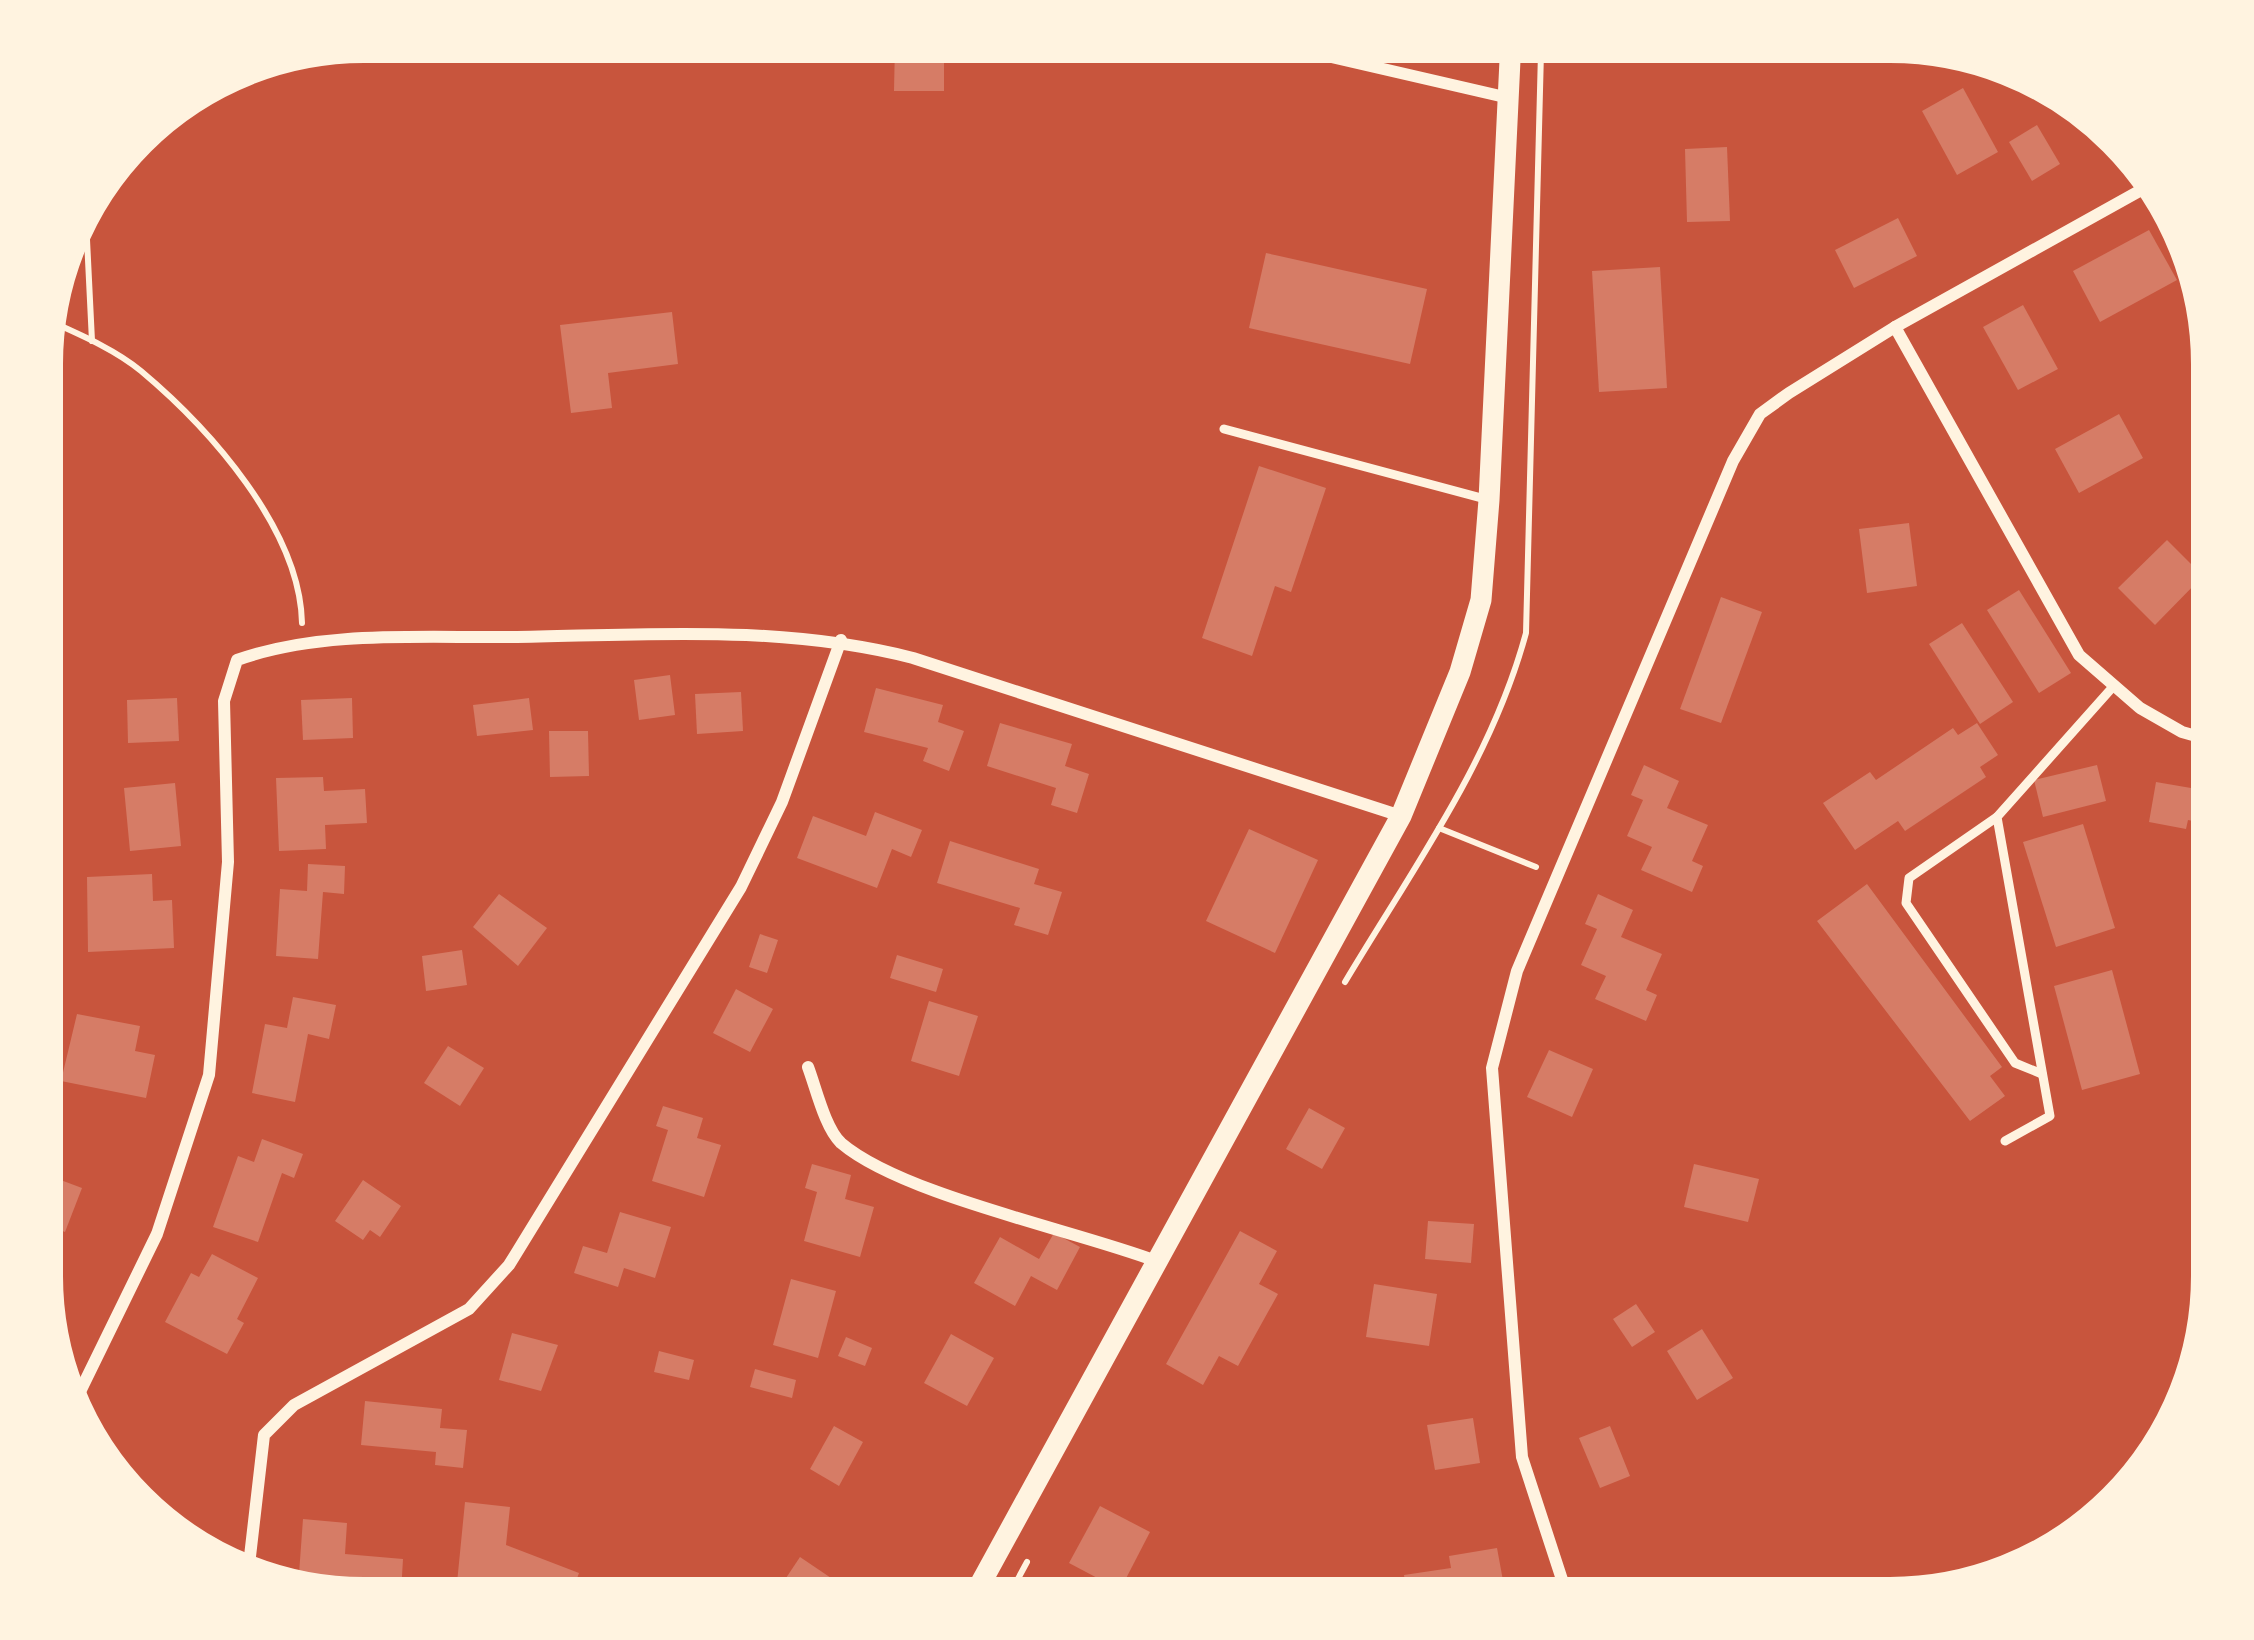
<svg xmlns="http://www.w3.org/2000/svg" width="2254" height="1640" font-family="'Asap Condensed',sans-serif">
<style>
.building{fill:#d67c66}
.lines{fill:none;stroke-linecap:round;stroke-linejoin:round}
.path{stroke:#fff3e0;stroke-width:6}
.service{stroke:#fff3e0;stroke-width:9}
.minor{stroke:#fff3e0;stroke-width:12}
.tertiary{stroke:#fff3e0;stroke-width:21}
.rim{fill:none;stroke:#fff3e0;stroke-width:6}
</style>
<rect width="100%" height="100%" fill="#c8553d"/>
<g class="building">
<polygon points="895,44 944,45 944,91 894,91"/>
<polygon points="1963,88 1998,152 1957,175 1922,111"/>
<polygon points="2037,125 2060,164 2032,181 2009,142"/>
<polygon points="1727,147 1730,221 1687,222 1685,149"/>
<polygon points="1898,218 1917,256 1854,288 1835,250"/>
<polygon points="2149,230 2177,280 2100,322 2073,271"/>
<polygon points="1266,253 1427,289 1410,364 1249,328"/>
<polygon points="1660,267 1667,388 1599,392 1592,271"/>
<polygon points="2023,305 2058,369 2018,390 1983,327"/>
<polygon points="672,312 678,364 608,373 612,408 571,413 560,325"/>
<polygon points="2119,414 2143,458 2079,493 2055,449"/>
<polygon points="1259,466 1326,488 1291,592 1275,586 1252,656 1202,638"/>
<polygon points="1909,523 1917,586 1867,593 1859,529"/>
<polygon points="2167,540 2203,576 2155,625 2118,588"/>
<polygon points="2019,590 2071,673 2039,693 1987,610"/>
<polygon points="1721,597 1762,612 1721,723 1680,709"/>
<polygon points="1962,623 2013,702 1980,724 1929,644"/>
<polygon points="670,675 675,715 639,720 634,680"/>
<polygon points="876,688 943,705 938,722 964,731 949,771 923,761 928,748 864,732"/>
<polygon points="741,692 743,731 697,734 695,694"/>
<polygon points="177,698 179,741 128,743 127,700"/>
<polygon points="352,698 353,738 303,740 301,700"/>
<polygon points="529,698 533,730 477,736 473,705"/>
<polygon points="1000,723 1072,744 1065,766 1089,774 1077,813 1051,805 1056,788 987,766"/>
<polygon points="1977,723 1998,755 1980,767 1986,777 1905,831 1898,821 1855,850 1823,803 1870,772 1876,780 1953,728 1958,735"/>
<polygon points="549,731 588,731 589,776 550,777"/>
<polygon points="1644,765 1679,781 1667,808 1708,825 1692,861 1703,866 1692,892 1641,870 1652,847 1627,836 1643,800 1631,795"/>
<polygon points="2097,765 2106,801 2043,817 2034,780"/>
<polygon points="323,777 324,791 365,789 367,823 325,825 326,849 279,851 276,778"/>
<polygon points="2193,777 2214,781 2214,825 2188,820 2186,829 2149,822 2156,782 2191,788"/>
<polygon points="175,783 181,846 130,851 124,788"/>
<polygon points="875,812 922,830 911,857 892,849 877,888 797,858 813,816 866,836"/>
<polygon points="2083,824 2115,928 2056,947 2023,842"/>
<polygon points="1249,829 1318,860 1275,953 1206,921"/>
<polygon points="950,841 1039,869 1034,884 1062,892 1048,935 1014,925 1020,908 937,883"/>
<polygon points="308,864 345,866 344,894 323,892 318,959 276,956 280,889 307,891"/>
<polygon points="152,874 153,901 172,900 174,948 88,952 87,877"/>
<polygon points="1867,884 2002,1067 1990,1076 2005,1096 1970,1121 1817,921"/>
<polygon points="499,894 547,928 518,966 473,927"/>
<polygon points="1598,894 1633,910 1621,937 1662,954 1646,990 1657,995 1646,1021 1595,999 1606,976 1581,965 1597,929 1585,924"/>
<polygon points="760,934 778,940 767,973 749,967"/>
<polygon points="462,950 467,985 426,991 422,956"/>
<polygon points="897,955 943,969 936,992 890,978"/>
<polygon points="2112,970 2140,1074 2082,1090 2054,986"/>
<polygon points="736,989 773,1009 750,1052 713,1033"/>
<polygon points="293,997 336,1005 329,1039 308,1034 295,1102 252,1093 265,1024 287,1028"/>
<polygon points="929,1001 978,1016 959,1076 911,1061"/>
<polygon points="77,1014 140,1026 135,1051 155,1055 146,1098 61,1081"/>
<polygon points="448,1046 484,1068 460,1106 424,1083"/>
<polygon points="1549,1050 1593,1069 1572,1117 1527,1097"/>
<polygon points="663,1106 703,1118 697,1138 721,1145 704,1197 652,1181 668,1130 656,1126"/>
<polygon points="1309,1108 1345,1128 1322,1169 1286,1149"/>
<polygon points="262,1139 303,1154 294,1178 282,1173 258,1242 213,1227 238,1156 254,1162"/>
<polygon points="812,1164 851,1175 845,1199 874,1207 860,1257 804,1241 817,1192 805,1188"/>
<polygon points="1694,1164 1759,1179 1748,1222 1684,1207"/>
<polygon points="42,1173 82,1188 65,1232 42,1223"/>
<polygon points="363,1180 401,1206 380,1237 370,1230 363,1240 335,1221"/>
<polygon points="620,1212 671,1227 655,1278 624,1268 618,1287 574,1273 583,1246 607,1253"/>
<polygon points="1428,1221 1474,1224 1471,1263 1425,1259"/>
<polygon points="1240,1231 1277,1251 1259,1284 1278,1294 1238,1366 1219,1356 1203,1385 1166,1364"/>
<polygon points="1054,1233 1080,1247 1057,1290 1031,1276 1015,1306 974,1283 1000,1237 1039,1259"/>
<polygon points="212,1254 258,1278 237,1319 244,1323 227,1354 165,1322 191,1273 199,1277"/>
<polygon points="791,1279 836,1291 818,1358 773,1345"/>
<polygon points="1374,1284 1437,1294 1429,1346 1366,1337"/>
<polygon points="1636,1304 1655,1332 1632,1347 1613,1319"/>
<polygon points="1702,1329 1733,1378 1697,1400 1667,1351"/>
<polygon points="512,1333 558,1345 541,1391 499,1380"/>
<polygon points="951,1334 994,1358 967,1406 924,1383"/>
<polygon points="846,1337 872,1348 865,1366 838,1356"/>
<polygon points="659,1351 694,1360 689,1380 654,1372"/>
<polygon points="755,1369 796,1380 792,1398 750,1387"/>
<polygon points="365,1401 442,1409 440,1428 467,1430 463,1468 435,1465 436,1452 361,1445"/>
<polygon points="1473,1418 1480,1463 1435,1470 1427,1425"/>
<polygon points="834,1426 863,1442 839,1486 810,1469"/>
<polygon points="1610,1426 1630,1476 1600,1488 1579,1438"/>
<polygon points="465,1502 510,1507 506,1545 579,1573 569,1600 485,1600 490,1586 457,1583"/>
<polygon points="1100,1506 1150,1532 1120,1590 1069,1563"/>
<polygon points="303,1519 347,1523 345,1554 403,1559 401,1593 351,1590 352,1578 299,1574"/>
<polygon points="1497,1548 1504,1586 1462,1593 1463,1601 1408,1601 1404,1575 1451,1568 1449,1556"/>
<polygon points="800,1557 837,1582 824,1601 787,1601 776,1593"/>
</g>
<g class="lines">
<g class="path">
<polyline points="85,199 92,341"/>
<path d="M 43,318 C 76,333 113,348 141,371 C 209,428 300,529 302,623"/>
<polyline points="1439,828 1536,867"/>
<path d="M 1345,982 C 1413,868 1491,762 1526,633 L 1541,52"/>
<polyline points="1006,1601 1027,1562"/>
</g>
<g class="service">
<polyline points="1224,429 1489,500"/>
<polyline points="1997,817 1909,878 1906,903 2015,1063 2042,1074"/>
<polyline points="2005,1141 2050,1116 1997,817 2111,689"/>
</g>
<g class="minor">
<polyline points="1150,39 1288,47 1509,98"/>
<polyline points="1895,327 2079,655 2140,708 2182,732 2214,741"/>
<path d="M 808,1067 C 816,1088 825,1128 841,1143 C 902,1195 1074,1230 1156,1261"/>
<path d="M 72,1408 L 157,1234 L 209,1075 L 228,862 L 224,701 L 237,660 C 321,630 422,638 511,637 C 646,635 780,624 913,658 L 1401,816"/>
<polyline points="249,1565 264,1435 294,1405 469,1309 509,1265 741,887 782,802 841,640"/>
<polyline points="1569,1601 1522,1457 1492,1068 1517,971 1733,461 1760,414 1789,393 1895,327 2152,184"/>
</g>
<polyline class="tertiary" points="971,1601 1401,816 1460,672 1481,600 1489,500 1511,39"/>
</g>
<path d="M0 0H2254V1640H0ZM364 60H1890A304 304 0 0 1 2194 364V1276A304 304 0 0 1 1890 1580H364A304 304 0 0 1 60 1276V364A304 304 0 0 1 364 60Z" fill="#fff3e0" fill-rule="evenodd"/>
<path class="rim" d="M364 60H1890A304 304 0 0 1 2194 364V1276A304 304 0 0 1 1890 1580H364A304 304 0 0 1 60 1276V364A304 304 0 0 1 364 60Z"/>
</svg>
